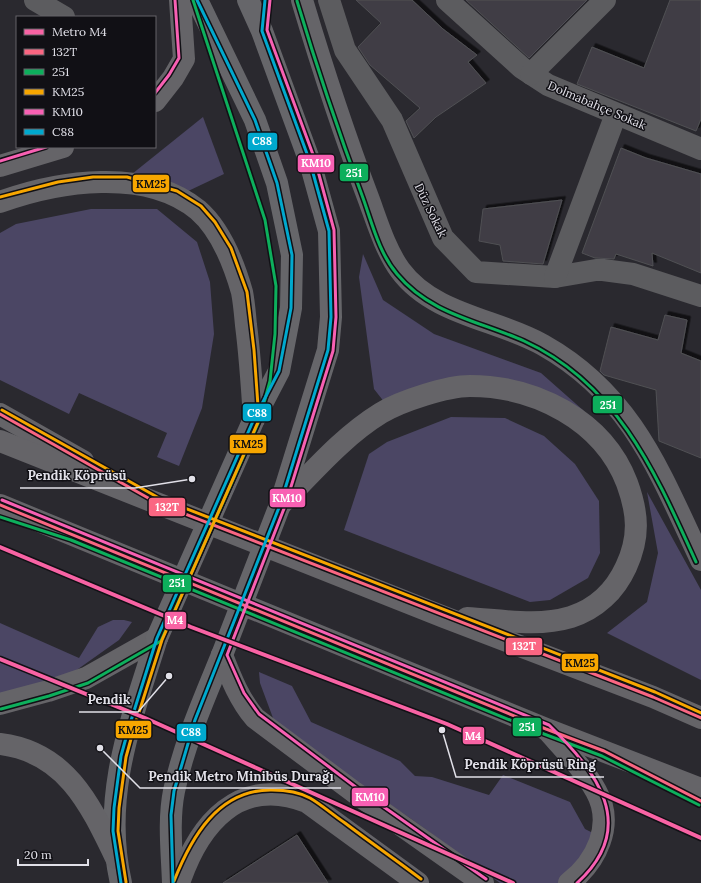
<svg xmlns="http://www.w3.org/2000/svg" width="701" height="883" font-family="Lora,serif">
<style>
.green{fill:#4b4664}
.building{fill:#403e44;stroke:#505054;filter:url(#shadow)}
.lines{fill:none;stroke-linecap:round;stroke-linejoin:round}
.minor{stroke:#5c5c5f;stroke-width:22}
.primary{stroke:#66666a;stroke-width:22}
.trunk{stroke:#656468;stroke-width:22}
.primary-bridge{stroke:#66666a;stroke-width:22}
.bus-1-casing{stroke:#111015;stroke-width:6}
.bus-2-casing{stroke:#111015;stroke-width:6}
.bus-3-casing{stroke:#111015;stroke-width:6}
.bus-4-casing{stroke:#111015;stroke-width:6}
.bus-5-casing{stroke:#111015;stroke-width:6}
.bus-1{stroke:#fa6682;stroke-width:3}
.bus-2{stroke:#0daf5c;stroke-width:3}
.bus-3{stroke:#f7a600;stroke-width:3}
.bus-4{stroke:#f860b3;stroke-width:3}
.bus-5{stroke:#00a9ce;stroke-width:3}
.metro-1-casing{stroke:#111015;stroke-width:7}
.metro-1{stroke:#f863a4;stroke-width:4}
.labels{text-anchor:middle;dominant-baseline:central;stroke-width:3;stroke-linejoin:round;paint-order:stroke}
.street-label{font-size:12px;fill:#e1e0e8;stroke:#111015}
.leader{fill:none;stroke:#e1e0e8;stroke-width:1.5}
.callout-dot{fill:#e1e0e8;stroke:#111015;stroke-width:1.5}
.callout-label{font-size:13px;text-anchor:middle;font-weight:bold;fill:#e1e0e8;stroke:#111015;stroke-width:3;stroke-linejoin:round;paint-order:stroke}
.line-badge{stroke:#111015;stroke-width:1.5}
.badge-label{font-size:11px;text-anchor:middle;font-weight:bold;fill:#fff}
.pale-badge-label{font-size:11px;text-anchor:middle;font-weight:bold;fill:#111}
</style>
<defs>
<filter id="shadow"><feDropShadow dx="3.5" dy="-3.5" stdDeviation="0" flood-color="#0009"/></filter>
</defs>
<rect width="100%" height="100%" fill="#2a292f"/>
<g class="green">
<polygon points="203,117 224,174 184,193 132,174"/>
<polygon points="91,209 157,209 197,242 210,282 214,334 202,408 179,466 157,457 167,433 79,393 69,414 0,380 0,233 16,224"/>
<polygon points="363,254 383,300 434,334 541,373 584,411 511,381 385,403 374,389 359,277"/>
<polygon points="451,417 505,418 544,436 575,464 599,501 600,553 588,578 550,600 530,602 344,530 369,454 387,442"/>
<polygon points="647,492 701,590 701,680 607,633 647,602 658,553"/>
<polygon points="113,620 124,620 132,622 119,640 71,674 0,696 0,623 79,658 98,627"/>
<polygon points="259,672 292,686 311,722 400,761 415,776 432,777 489,795 503,775 570,802 585,829 597,835 562,883 500,883 410,818 313,753 273,718 260,683"/>
</g>
<g class="building">
<polygon points="356,0 412,0 443,29 477,55 468,62 486,83 436,117 414,138 406,121 420,108 370,65 358,47 381,23"/>
<polygon points="466,0 587,0 529,58"/>
<polygon points="670,0 701,0 701,119 696,131 577,84 592,47 644,68"/>
<polygon points="621,148 646,158 701,174 701,273 652,253 653,266 616,254 614,259 595,258 582,253"/>
<polygon points="562,200 543,264 503,261 500,245 479,241 483,209"/>
<polygon points="665,315 687,320 681,353 701,361 701,458 659,441 656,390 604,375 600,371 611,327 658,340"/>
<polygon points="297,835 328,883 223,883"/>
</g>
<g class="lines">
<g class="minor">
<polyline points="35,0 64,17"/>
<polyline points="329,0 345,50 392,120 443,238 476,272 555,277 596,270 603,270 633,274 701,296"/>
<polyline points="447,0 522,68 548,85 701,149"/>
<polyline points="531,74 605,0"/>
<polyline points="555,277 616,114"/>
</g>
<g class="primary">
<polyline points="197,0 255,120 277,183 292,255 291,308 279,371 254,419"/>
<polyline points="248,0 262,31 310,162 329,231 331,317 328,350 280,505"/>
<path d="M 121,883 C 101,796 131,721 157,638"/>
<path d="M 173,883 C 172,853 168,821 174,791 C 184,744 204,699 222,655"/>
</g>
<g class="trunk">
<path d="M 302,0 C 322,67 344,134 369,200 C 377,222 386,251 400,270 C 433,315 497,319 543,345 C 632,395 660,473 701,560"/>
<polyline points="155,101 173,78 184,59 180,0"/>
<polyline points="0,166 63,147"/>
<path d="M 0,202 C 58,181 146,167 198,210 C 220,229 234,264 242,292 C 244,302 245,314 246,325 C 250,356 252,387 254,419"/>
<polyline points="0,414 83,461"/>
<polyline points="0,441 444,617 653,697 701,718"/>
<polyline points="0,505 546,729 701,789"/>
<path d="M 280,505 C 312,473 342,437 381,413 C 401,401 447,386 470,386 C 535,386 603,420 627,483 C 638,513 640,537 626,567 C 615,591 596,609 571,617 C 538,627 501,620 467,618"/>
<path d="M 222,655 C 231,678 239,699 255,718 L 354,792 L 483,883"/>
<polyline points="0,704 48,691 86,678 157,638"/>
<path d="M 548,731 C 565,750 584,769 596,791 C 615,825 596,862 569,883"/>
<path d="M 0,744 C 66,752 90,804 116,858"/>
<path d="M 179,883 C 199,824 239,775 307,802 L 418,883"/>
</g>
<g class="primary-bridge">
<polyline points="157,638 254,419"/>
<polyline points="222,655 280,505"/>
</g>
<defs>
<g id="bus-1">
<polyline points="0,414 157,503 653,697 701,718"/>
<polyline points="0,505 546,729 604,751 701,801"/>
</g>
<g id="bus-2">
<path d="M 297,1 C 317,68 339,133 363,198 C 372,223 379,253 397,274 C 430,314 479,321 524,341 C 618,384 656,474 696,562"/>
<polyline points="0,517 71,540 544,734 602,756 699,805"/>
<polyline points="1,709 49,696 88,683 161,641 259,421 270,381 275,334 276,286 265,220 193,0"/>
</g>
<g id="bus-3">
<polyline points="0,197 58,182 93,177 127,177 177,191 201,206 215,222 231,248 247,292 254,350 259,420 162,640 134,728 126,757 119,808 118,831 126,882"/>
<polyline points="2,410 159,498 655,692 701,713"/>
<path d="M 174,881 C 191,838 218,789 272,790 C 284,790 299,792 310,798 C 322,805 333,815 345,823 C 370,842 396,860 421,879"/>
</g>
<g id="bus-4">
<polyline points="270,0 267,30 315,160 334,230 336,317 333,351 285,506 227,655 244,693 259,714 357,788 486,879"/>
<polyline points="155,93 169,75 179,58 175,0"/>
<polyline points="0,161 46,147"/>
<path d="M 2,500 L 549,725 C 596,771 640,826 577,883"/>
</g>
<g id="bus-5">
<polyline points="121,883 113,831 114,808 121,756 129,727 157,638 254,419 279,371 291,308 292,255 277,183 255,120 197,0"/>
<polyline points="173,883 171,815 174,791 195,720 280,505 328,350 331,317 329,231 310,162 262,31 265,0"/>
</g>
</defs>
<use href="#bus-1" class="bus-1-casing"/>
<use href="#bus-2" class="bus-2-casing"/>
<use href="#bus-3" class="bus-3-casing"/>
<use href="#bus-4" class="bus-4-casing"/>
<use href="#bus-5" class="bus-5-casing"/>
<use href="#bus-1" class="bus-1"/>
<use href="#bus-2" class="bus-2"/>
<use href="#bus-3" class="bus-3"/>
<use href="#bus-4" class="bus-4"/>
<use href="#bus-5" class="bus-5"/>
<defs>
<g id="metro-1">
<polyline points="0,547 191,627 447,724 701,838"/>
<polyline points="0,659 145,718 513,883"/>
</g>
</defs>
<use href="#metro-1" class="metro-1-casing"/>
<use href="#metro-1" class="metro-1"/>
</g>
<g class="labels">
<g class="street-label">
<text transform="translate(597 105) rotate(23)">Dolmabahçe Sokak</text>
<text transform="translate(431 210) rotate(64)">Düz Sokak</text>
</g>
</g>
<path class="leader" d="M192 479L135 488H20M169 676L138 712H79M442 730L456 777H604M100 748L140 788H341"/>
<g class="callout-dot">
<circle cx="192" cy="479" r="4"/>
<circle cx="169" cy="676" r="4"/>
<circle cx="442" cy="730" r="4"/>
<circle cx="100" cy="748" r="4"/>
</g>
<g class="callout-label">
<text x="77" y="480">Pendik Köprüsü</text>
<text x="109" y="704">Pendik</text>
<text x="530" y="769">Pendi̇k Köprüsü Ri̇ng</text>
<text x="241" y="781">Pendik Metro Minibüs Durağı</text>
</g>
<g class="line-badge">
<rect x="247" y="132" width="31" height="19" rx="4" fill="#00a9ce"/>
<rect x="297" y="154" width="38" height="19" rx="4" fill="#f860b3"/>
<rect x="339" y="163" width="30" height="19" rx="4" fill="#0daf5c"/>
<rect x="132" y="174" width="38" height="19" rx="4" fill="#f7a600"/>
<rect x="592" y="395" width="31" height="19" rx="4" fill="#0daf5c"/>
<rect x="242" y="403" width="30" height="19" rx="4" fill="#00a9ce"/>
<rect x="229" y="434" width="38" height="20" rx="4" fill="#f7a600"/>
<rect x="269" y="488" width="37" height="20" rx="4" fill="#f860b3"/>
<rect x="148" y="497" width="38" height="20" rx="4" fill="#fa6682"/>
<rect x="162" y="574" width="30" height="19" rx="4" fill="#0daf5c"/>
<rect x="164" y="611" width="23" height="19" rx="4" fill="#f863a4"/>
<rect x="505" y="637" width="38" height="19" rx="4" fill="#fa6682"/>
<rect x="561" y="653" width="38" height="19" rx="4" fill="#f7a600"/>
<rect x="512" y="717" width="30" height="20" rx="4" fill="#0daf5c"/>
<rect x="115" y="720" width="37" height="19" rx="4" fill="#f7a600"/>
<rect x="176" y="723" width="31" height="19" rx="4" fill="#00a9ce"/>
<rect x="462" y="726" width="23" height="19" rx="4" fill="#f863a4"/>
<rect x="351" y="787" width="38" height="20" rx="4" fill="#f860b3"/>
</g>
<g class="badge-label">
<text x="262" y="145">C88</text>
<text x="316" y="167">KM10</text>
<text x="354" y="177">251</text>
<text x="608" y="409">251</text>
<text x="257" y="417">C88</text>
<text x="287" y="502">KM10</text>
<text x="167" y="511">132T</text>
<text x="177" y="587">251</text>
<text x="175" y="624">M4</text>
<text x="524" y="650">132T</text>
<text x="527" y="731">251</text>
<text x="191" y="736">C88</text>
<text x="473" y="740">M4</text>
<text x="370" y="801">KM10</text>
</g>
<g class="pale-badge-label">
<text x="151" y="188">KM25</text>
<text x="248" y="448">KM25</text>
<text x="580" y="667">KM25</text>
<text x="133" y="734">KM25</text>
</g>
<rect x="16" y="16" width="140" height="132" fill="#111015" stroke="#646369"/>
<rect x="24" y="29" width="20" height="6" fill="#f863a4" stroke="#646369"/>
<text x="52" y="36" font-size="12" fill="#e1e0e8">Metro M4</text>
<rect x="24" y="49" width="20" height="6" fill="#fa6682" stroke="#646369"/>
<text x="52" y="56" font-size="12" fill="#e1e0e8">132T</text>
<rect x="24" y="69" width="20" height="6" fill="#0daf5c" stroke="#646369"/>
<text x="52" y="76" font-size="12" fill="#e1e0e8">251</text>
<rect x="24" y="89" width="20" height="6" fill="#f7a600" stroke="#646369"/>
<text x="52" y="96" font-size="12" fill="#e1e0e8">KM25</text>
<rect x="24" y="109" width="20" height="6" fill="#f860b3" stroke="#646369"/>
<text x="52" y="116" font-size="12" fill="#e1e0e8">KM10</text>
<rect x="24" y="129" width="20" height="6" fill="#00a9ce" stroke="#646369"/>
<text x="52" y="136" font-size="12" fill="#e1e0e8">C88</text>
<path d="M18 859v6h70v-6" fill="none" stroke="#e1e0e8" stroke-width="2"/>
<text x="24" y="859" font-size="12" fill="#e1e0e8" stroke="#111015" stroke-width="3" paint-order="stroke">20 m</text>
</svg>
